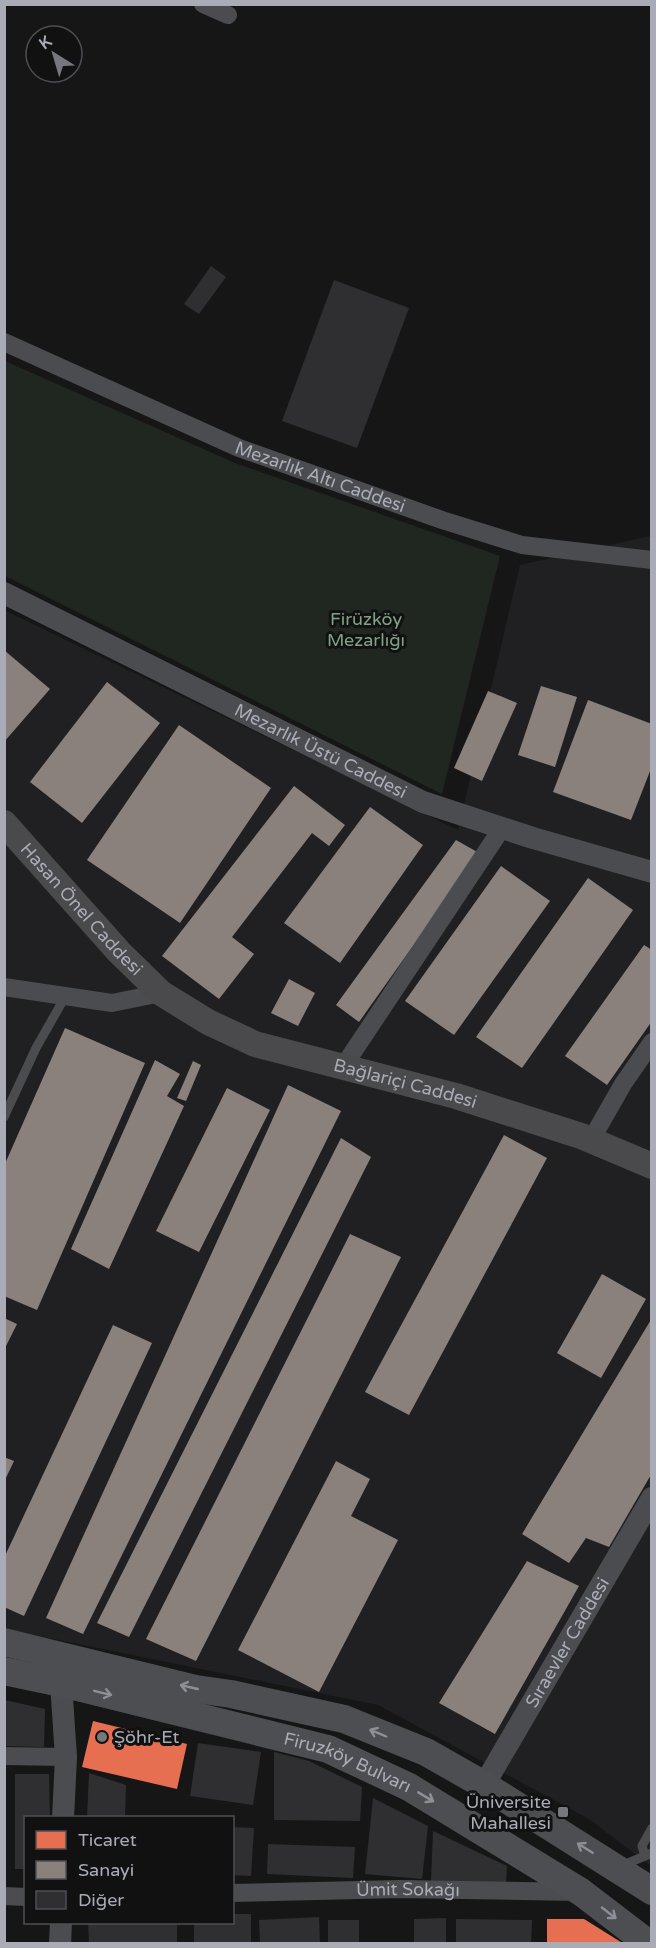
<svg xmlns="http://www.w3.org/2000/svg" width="656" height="1948" font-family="'Varela Round',sans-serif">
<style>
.built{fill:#202022}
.green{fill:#202721}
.shops{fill:#e76f51}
.industry{fill:#8a817c}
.building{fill:#2f2f31}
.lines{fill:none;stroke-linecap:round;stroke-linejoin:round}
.service{stroke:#4b4c4f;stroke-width:9}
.minor{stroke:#4b4c4f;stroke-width:18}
.tertiary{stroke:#4b4c4f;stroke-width:22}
.secondary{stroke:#4a4a4d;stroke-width:26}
.primary{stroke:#4d4e51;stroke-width:28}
.oneway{stroke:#8d9098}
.poi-dot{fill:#76787e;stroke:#111112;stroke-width:2}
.labels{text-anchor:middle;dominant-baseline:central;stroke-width:6;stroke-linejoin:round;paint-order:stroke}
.street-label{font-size:18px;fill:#a9acb6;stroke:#111112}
.park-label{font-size:18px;fill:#81a086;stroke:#111112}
.poi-label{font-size:18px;fill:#a9acb6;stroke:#111112;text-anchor:start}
</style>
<rect width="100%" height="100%" fill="#161617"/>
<polygon class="built" points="651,536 651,1866 589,1819 378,1705 5,1629 4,610 458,830 520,565"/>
<polygon class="green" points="5,361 235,463 500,556 442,794 5,576"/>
<g class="shops">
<polygon points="93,1721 187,1744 177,1789 82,1767"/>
<polygon points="547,1919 584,1919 624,1944 547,1944"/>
</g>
<g class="industry">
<polygon points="4,650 50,689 4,742"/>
<polygon points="107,682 160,723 82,823 30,782"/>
<polygon points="541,686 577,697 555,767 518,755"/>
<polygon points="488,691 517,703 482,781 454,768"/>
<polygon points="588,700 652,724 652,766 631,820 553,792"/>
<polygon points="179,725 271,788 180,923 87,860"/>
<polygon points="294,786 345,825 329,846 312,833 232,937 254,954 219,999 162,956"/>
<polygon points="370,807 423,845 340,963 284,923"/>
<polygon points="456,840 479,853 359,1022 336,1005"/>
<polygon points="501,866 550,901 454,1035 405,1001"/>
<polygon points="588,878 633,910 522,1068 476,1037"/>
<polygon points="644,945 652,950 652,1021 607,1085 565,1056"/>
<polygon points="289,979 315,993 298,1026 271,1013"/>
<polygon points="65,1028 145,1063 37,1310 4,1296 4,1166"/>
<polygon points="155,1060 180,1074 167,1096 184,1106 109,1269 71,1249"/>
<polygon points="193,1061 201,1065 186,1101 177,1098"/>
<polygon points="288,1085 341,1111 83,1634 46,1618"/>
<polygon points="227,1088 270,1110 199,1252 156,1231"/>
<polygon points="504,1135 547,1158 409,1415 365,1392"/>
<polygon points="341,1138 371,1157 129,1637 97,1623"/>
<polygon points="350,1234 401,1257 196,1661 146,1639"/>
<polygon points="602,1274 646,1299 601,1378 557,1353"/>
<polygon points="4,1318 17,1324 4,1350"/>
<polygon points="652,1318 652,1473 609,1547 586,1538 569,1563 522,1534"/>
<polygon points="113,1325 152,1343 24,1616 4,1607 4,1558"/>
<polygon points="4,1457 14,1461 4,1482"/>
<polygon points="336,1461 370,1479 351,1516 398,1540 319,1692 238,1650"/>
<polygon points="527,1561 579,1586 495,1734 439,1703"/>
</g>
<g class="building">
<polygon points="211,266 226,277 199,314 184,304"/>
<polygon points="334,280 409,308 357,448 282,421"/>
<polygon points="5,1700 45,1709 44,1747 4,1746"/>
<polygon points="198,1743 261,1752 253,1805 190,1796"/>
<polygon points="274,1752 309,1761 362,1787 360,1821 274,1820"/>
<polygon points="89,1773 126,1785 125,1818 87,1818"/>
<polygon points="15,1774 49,1774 50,1818 26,1818 26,1869 15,1869"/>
<polygon points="373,1798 428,1826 422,1879 365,1874"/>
<polygon points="232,1827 254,1828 251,1876 232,1875"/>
<polygon points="433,1831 507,1866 506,1884 431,1881"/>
<polygon points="268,1844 355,1847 353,1878 267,1874"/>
<polygon points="232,1914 251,1914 251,1944 194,1944 194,1922 232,1922"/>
<polygon points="319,1917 320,1944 260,1944 259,1920"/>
<polygon points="446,1918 446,1944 414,1944 414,1919"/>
<polygon points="456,1919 532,1920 531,1944 456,1944"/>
<rect x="328" y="1920" width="31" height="24"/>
<polygon points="88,1922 177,1922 177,1944 89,1944"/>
</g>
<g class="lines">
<g class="service">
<polyline points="4,1117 36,1048 65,997"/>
<polyline points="645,1856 642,1846 652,1828"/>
<polyline points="621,1866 652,1853"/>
</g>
<g class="minor">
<polyline points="203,4 228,15"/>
<path id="s1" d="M 4,342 L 239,448 L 442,520 L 522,545 L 652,560"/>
<polyline points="4,987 112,1003 161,993"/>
<polyline points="343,1067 502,828"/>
<polyline points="591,1140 623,1084 652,1042"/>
<polyline points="4,1756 66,1757"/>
<path id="s2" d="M 232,1893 L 400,1889 L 577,1892"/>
<polyline points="4,1896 26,1897"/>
</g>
<g class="tertiary">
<path id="s3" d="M 4,593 L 423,802 L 533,838 L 652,872"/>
<polyline points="61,1683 66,1757 63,1818"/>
<path id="s4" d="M 484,1785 L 652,1498"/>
<polyline points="60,1944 61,1922"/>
</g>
<path class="secondary" id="s5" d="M 4,823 L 119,952 L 161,993 L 208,1022 L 255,1044 L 456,1096 L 581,1136 L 652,1166"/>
<g class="primary">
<polyline points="4,1642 196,1689 231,1694 344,1719 426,1752 484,1785 652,1891"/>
<path id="s6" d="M 4,1671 L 61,1683 L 328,1749 L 409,1787 L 581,1892 L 649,1944"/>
</g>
</g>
<defs><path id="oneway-shaft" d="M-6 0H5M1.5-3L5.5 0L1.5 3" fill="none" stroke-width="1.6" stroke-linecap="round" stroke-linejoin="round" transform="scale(1.5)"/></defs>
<g class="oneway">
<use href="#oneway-shaft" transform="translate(189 1687) rotate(-167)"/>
<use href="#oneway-shaft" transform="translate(103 1693) rotate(14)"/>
<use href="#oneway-shaft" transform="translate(378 1733) rotate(-157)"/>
<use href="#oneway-shaft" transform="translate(426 1797) rotate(31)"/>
<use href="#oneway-shaft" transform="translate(585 1848) rotate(-148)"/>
<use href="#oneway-shaft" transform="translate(609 1913) rotate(38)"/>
</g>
<g class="poi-dot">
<circle cx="102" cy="1737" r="6"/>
<rect x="557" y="1806" width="12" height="12" rx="3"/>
</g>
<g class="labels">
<g class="street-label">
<text stroke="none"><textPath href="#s1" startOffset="344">Mezarlık Altı Caddesi</textPath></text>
<text stroke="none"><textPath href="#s3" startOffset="354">Mezarlık Üstü Caddesi</textPath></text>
<text stroke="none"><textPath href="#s5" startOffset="116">Hasan Önel Caddesi</textPath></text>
<text stroke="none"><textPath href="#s5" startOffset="494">Bağlariçi Caddesi</textPath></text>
<text stroke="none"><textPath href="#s4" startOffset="165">Sıraevler Caddesi</textPath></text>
<text stroke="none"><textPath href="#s6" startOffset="356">Firuzköy Bulvarı</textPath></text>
<text stroke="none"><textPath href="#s2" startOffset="176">Ümit Sokağı</textPath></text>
</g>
<g class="park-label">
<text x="366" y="619">Firüzköy<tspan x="366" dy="21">Mezarlığı</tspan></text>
</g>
<g class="poi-label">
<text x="114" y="1737">Şöhr-Et</text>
<text x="551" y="1802" text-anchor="end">Üniversite<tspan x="551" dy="21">Mahallesi</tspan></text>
</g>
</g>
<rect width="656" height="1948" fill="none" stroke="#a9acb6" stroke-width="12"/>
<rect x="24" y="1816" width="210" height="108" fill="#111112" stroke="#4e4f54" stroke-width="1.5"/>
<rect x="36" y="1831" width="30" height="18" fill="#e76f51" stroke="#4e4f54" stroke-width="1.5"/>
<text x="78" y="1846" font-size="18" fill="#a9acb6">Ticaret</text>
<rect x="36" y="1861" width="30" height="18" fill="#8a817c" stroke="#4e4f54" stroke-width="1.5"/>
<text x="78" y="1876" font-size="18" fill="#a9acb6">Sanayi</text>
<rect x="36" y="1891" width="30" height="18" fill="#2f2f31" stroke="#4e4f54" stroke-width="1.5"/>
<text x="78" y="1906" font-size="18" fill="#a9acb6">Diğer</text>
<g transform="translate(54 54) rotate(323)"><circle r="28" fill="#111112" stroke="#4e4f54" stroke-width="1.5"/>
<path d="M0-4.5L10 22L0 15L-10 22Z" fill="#76787e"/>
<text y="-9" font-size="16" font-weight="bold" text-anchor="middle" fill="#a9acb6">K</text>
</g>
</svg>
